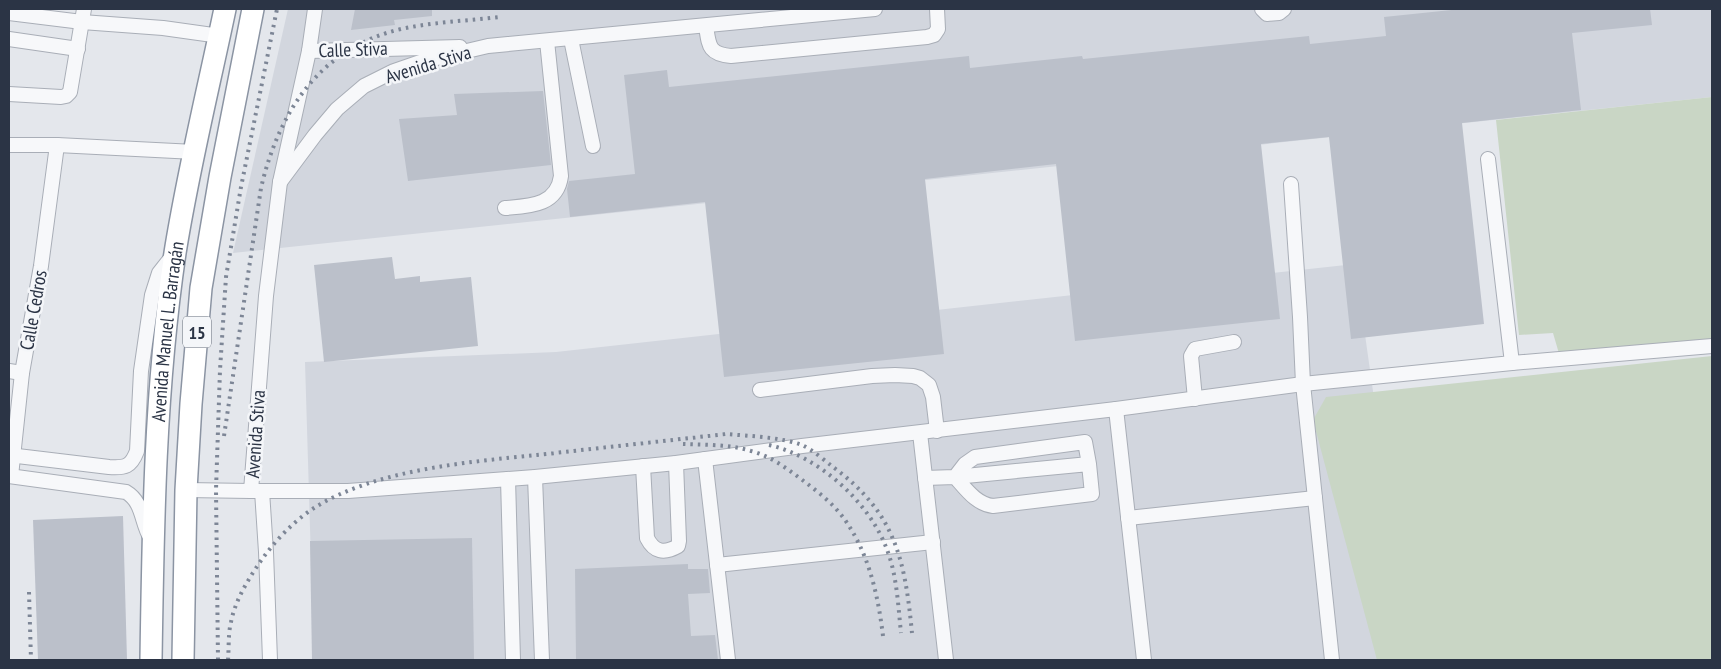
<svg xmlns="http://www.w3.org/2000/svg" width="1721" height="669" font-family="'PT Sans Narrow',sans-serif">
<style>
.built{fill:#d2d6de}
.green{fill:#c9d6c5}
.building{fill:#bbc0ca}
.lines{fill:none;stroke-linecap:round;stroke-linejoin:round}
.minor-casing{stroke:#a9aeb7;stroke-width:16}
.highway-casing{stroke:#8b94a3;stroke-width:24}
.minor{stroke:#f7f8fa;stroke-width:14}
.highway{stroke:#fff;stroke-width:21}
.rail{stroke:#7d8696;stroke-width:4;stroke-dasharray:2.5 5;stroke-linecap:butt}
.labels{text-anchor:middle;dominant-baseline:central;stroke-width:5;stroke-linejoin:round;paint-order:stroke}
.shield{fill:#f4f6f9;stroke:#676e7b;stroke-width:1}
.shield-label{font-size:18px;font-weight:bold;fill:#2b3445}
.street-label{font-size:19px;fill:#2b3445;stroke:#f4f6f9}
</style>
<rect width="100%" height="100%" fill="#e4e7ec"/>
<g class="built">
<polygon points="288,9 1712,9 1712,97 233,253"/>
<polygon points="1355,264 1411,660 314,660 305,362 556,352"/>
</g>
<g class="green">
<polygon points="1712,97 1712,339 1560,357 1553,333 1519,335 1496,120"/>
<polygon points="1712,356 1712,660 1377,660 1313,420 1326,397"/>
</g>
<g class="building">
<polygon points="355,9 432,9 432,16 394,20 395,25 351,30"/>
<polygon points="1461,9 1650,9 1652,25 1572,33 1581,110 1462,123 1484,324 1351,339 1329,137 1261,144 1280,319 1075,341 1056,164 925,179 944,354 724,377 705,202 570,217 567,189 569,181 635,174 624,75 667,70 669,87 969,56 970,68 1082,56 1083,59 1309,36 1310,44 1386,36 1384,17"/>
<polygon points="543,91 551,165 408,181 399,119 457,115 454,94"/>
<polygon points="392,257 395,279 420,276 420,282 471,277 478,346 324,362 314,265"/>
<polygon points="123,516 127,660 38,660 33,520"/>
<polygon points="472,538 474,660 312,660 310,541"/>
<polygon points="688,564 688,569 708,569 710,593 688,594 691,636 715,635 718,660 576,660 575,569"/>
</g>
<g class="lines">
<defs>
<g id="minor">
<polyline points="1262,9 1267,14 1279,13 1284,9"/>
<polyline points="9,13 82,22 163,28 220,36"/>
<path d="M 706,26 C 709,45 708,54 731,56 L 927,37 L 934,35 L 938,29 L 937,9"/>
<polyline points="9,39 78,49"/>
<polyline points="571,39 593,146"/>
<polyline points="309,51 460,47"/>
<polyline points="9,94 61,97 66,96 70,92 84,9"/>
<polyline points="9,145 57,145 195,152"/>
<polyline points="280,182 315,135 337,109 364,86 394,71 420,62 488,46 875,9"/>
<polyline points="1291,184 1300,317 1303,384 1332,660"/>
<path d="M 505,208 C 529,206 557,206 561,176 L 547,41"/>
<polyline points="1512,363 1712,346"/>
<polyline points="9,371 22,373"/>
<polyline points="760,390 872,376 895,375 913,376 920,378 929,385 933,397 937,431"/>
<polyline points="1195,399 1191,356 1195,349 1234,342"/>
<polyline points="1116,409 1144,660"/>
<polyline points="920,433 946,660"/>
<path d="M 9,455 L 109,467 C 125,468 131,467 137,451 L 141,371 L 152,295 L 159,273 L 174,254"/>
<polyline points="705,459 728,660"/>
<path d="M 643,466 L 647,538 C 654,552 664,554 678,546 L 679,541 L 676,463"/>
<path d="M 9,476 L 126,492 C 143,502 141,521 150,537"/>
<polyline points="11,476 22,373 41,266 57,145"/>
<polyline points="535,477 542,660"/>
<path d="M 925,478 L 955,477 L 1089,464 L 1085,442 L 975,457 L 965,464 L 955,477 C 966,489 976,504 993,506 L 1092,494 L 1089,464"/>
<polyline points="508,479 513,660"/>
<polyline points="186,490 251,491 266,296 280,182 309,51 315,9"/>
<polyline points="251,491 348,491 535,477 676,463 802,446 1116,409 1303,384 1512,363 1488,159"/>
<polyline points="262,491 266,552 270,660"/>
<polyline points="1128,518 1315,498"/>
<polyline points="717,565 933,542"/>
</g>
<g id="highway">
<path id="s1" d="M 151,660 C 153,524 155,388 175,253 C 188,171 208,90 225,9"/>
<polyline points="183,660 186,490 191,404 201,288 220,177 253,9"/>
</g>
</defs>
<use href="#minor" class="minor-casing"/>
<use href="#highway" class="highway-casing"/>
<use href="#minor" class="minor"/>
<use href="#highway" class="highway"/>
<g class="rail">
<path d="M 224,436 L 261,188 C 279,111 320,48 401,29 C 433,22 466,21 499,17"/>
<path d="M 683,444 C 705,445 729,444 751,451 C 770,456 785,467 801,479 C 817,491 834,504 845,520 C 869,554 878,595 883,636"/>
<path d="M 769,445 C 818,456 868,501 886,547 C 897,574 898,605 901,633"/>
<polyline points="29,592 31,660"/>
<polyline points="218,660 216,490 220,370 226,277 241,187 277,9"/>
<path d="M 228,660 C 229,648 228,634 231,622 C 235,602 245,585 256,568 C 271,545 291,523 314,508 C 374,470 467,462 537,455 C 600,448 663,441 726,434 C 749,436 780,437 802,445 C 813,450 824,460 833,467 C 896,513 905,561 912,633"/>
</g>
</g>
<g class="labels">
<rect class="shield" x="183" y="316.5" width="28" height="31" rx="4"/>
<g class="shield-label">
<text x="197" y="332">15</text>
</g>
<g class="street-label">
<text transform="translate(353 49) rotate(-2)">Calle Stiva</text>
<text transform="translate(428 64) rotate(-17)">Avenida Stiva</text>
<text transform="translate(33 310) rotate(-80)">Calle Cedros</text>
<text stroke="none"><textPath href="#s1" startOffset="329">Avenida Manuel L. Barragán</textPath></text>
<text transform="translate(255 434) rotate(-86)">Avenida Stiva</text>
</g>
</g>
<rect width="1721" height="669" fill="none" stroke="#2b3445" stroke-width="20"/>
</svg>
